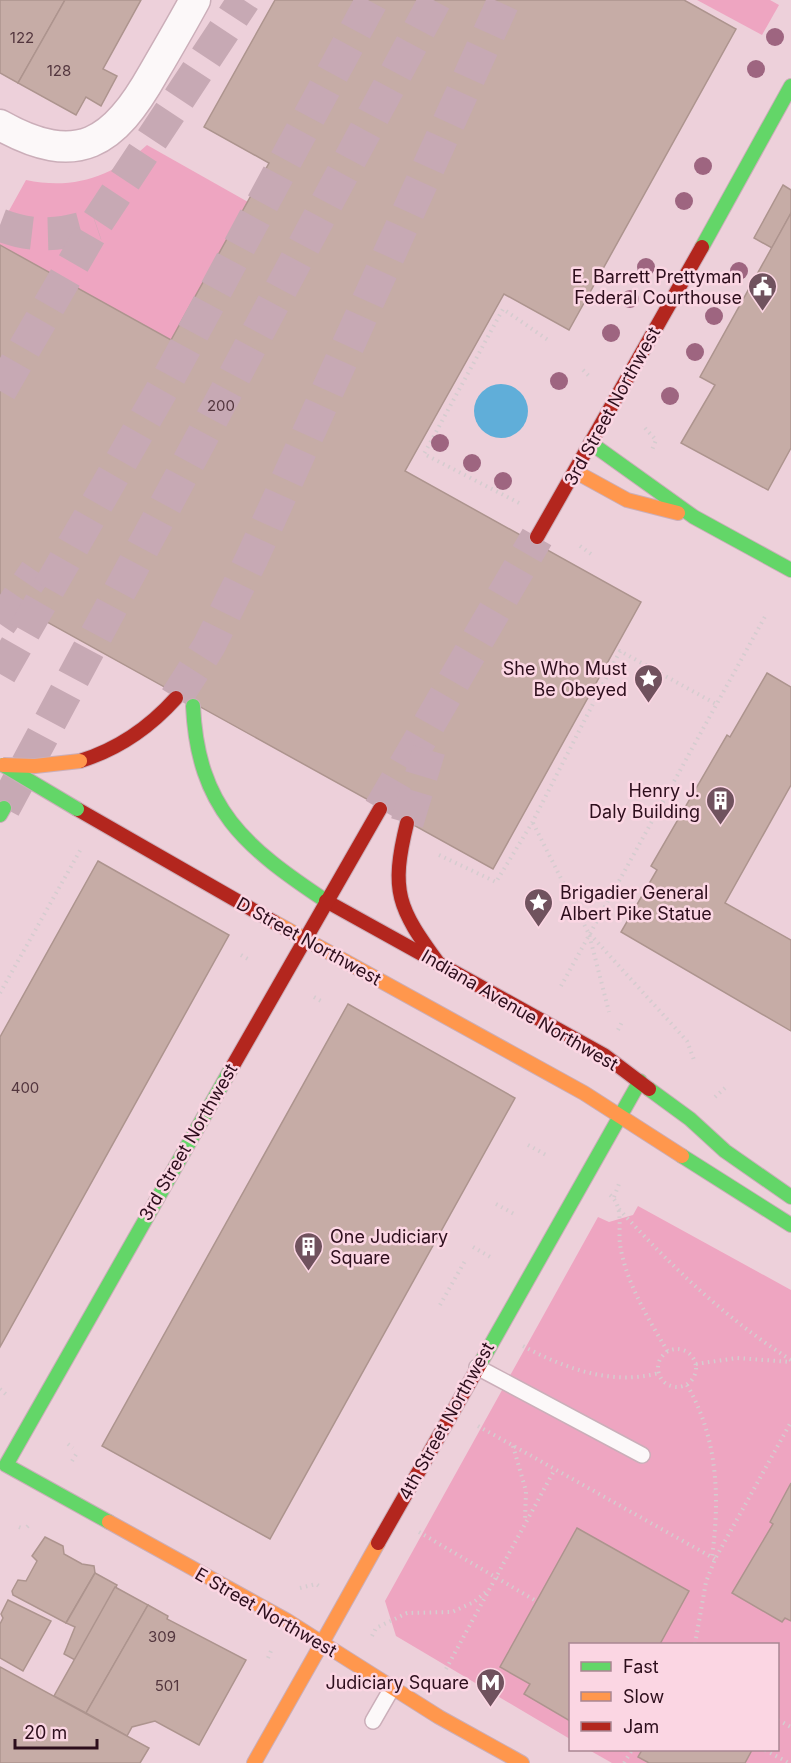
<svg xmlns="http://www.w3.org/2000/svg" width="791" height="1763" font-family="Inter,sans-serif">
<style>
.green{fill:#eea5c1}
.water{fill:#60aed9}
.building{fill:#c6aca6;stroke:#ad948e;stroke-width:1.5}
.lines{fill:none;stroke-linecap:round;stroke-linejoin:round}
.primary-tunnel{stroke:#c7a9b4;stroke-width:33;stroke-dasharray:33 16;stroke-linecap:butt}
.highway-tunnel{stroke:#c7a9b4;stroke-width:33;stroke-dasharray:33 16;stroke-linecap:butt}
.lane-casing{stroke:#cbaeb9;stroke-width:18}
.street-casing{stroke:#cbaeb9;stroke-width:33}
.fast-casing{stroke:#cbaeb9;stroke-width:16}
.slow-casing{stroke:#cbaeb9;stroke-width:16}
.jam-casing{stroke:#cbaeb9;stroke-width:16}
.path{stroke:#d5cccf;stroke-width:4;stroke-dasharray:1.5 4.5;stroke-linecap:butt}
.lane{stroke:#fcf8f9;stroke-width:15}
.street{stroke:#fcf8f9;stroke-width:30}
.fast{stroke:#63d668;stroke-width:14}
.slow{stroke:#ff974d;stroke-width:14}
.jam{stroke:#b3261e;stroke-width:14}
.fast-bridge-casing{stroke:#cbaeb9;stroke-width:16;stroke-linecap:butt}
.slow-bridge-casing{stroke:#cbaeb9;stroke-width:16;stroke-linecap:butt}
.fast-bridge{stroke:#63d668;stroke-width:14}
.slow-bridge{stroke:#ff974d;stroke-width:14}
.tree{fill:#9e6580}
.labels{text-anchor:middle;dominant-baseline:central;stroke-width:5;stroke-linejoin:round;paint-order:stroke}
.number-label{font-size:15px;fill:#53363e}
.poi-label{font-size:18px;fill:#2d0e1c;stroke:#fbd6e3;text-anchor:end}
.street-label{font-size:18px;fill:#2d0e1c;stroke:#fbd6e3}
</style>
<rect width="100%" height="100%" fill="#edd0da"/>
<g class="green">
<polygon points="697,0 770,0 779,5 762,35"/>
<path d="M 147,145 L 248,202 L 171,340 L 0,245 L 0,227 L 26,180 C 73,190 112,177 147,145 Z"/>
<polygon points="638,1206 791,1290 791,1763 612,1763 589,1750 778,1750 778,1644 570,1644 570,1739 396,1636 385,1601 598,1217 609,1222 633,1215"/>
</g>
<circle class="water" cx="501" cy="411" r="27"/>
<g class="building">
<polygon points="0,0 65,0 18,83 0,73"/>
<polygon points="65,0 141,0 103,69 117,76 101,106 86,97 76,115 18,83"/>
<polygon points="275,0 684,0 736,29 569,330 504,294 405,471 641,602 493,869 0,596 0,245 171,340 269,163 204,127"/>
<polygon points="783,185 791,190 791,213 772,248 754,238"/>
<polygon points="791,213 791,448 768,490 681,443 715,385 700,377"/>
<polygon points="767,673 791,687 791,785 725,903 791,940 791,1031 621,932 657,870 651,866 727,735 730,737"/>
<polygon points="98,861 229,935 0,1347 0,1037"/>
<polygon points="348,1004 515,1098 270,1539 102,1446"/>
<polygon points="791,1483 791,1621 785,1618 782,1622 732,1593 773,1524 770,1522"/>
<polygon points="577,1528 689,1591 660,1644 570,1644 570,1721 524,1694 530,1684 500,1667"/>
<polygon points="45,1537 63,1546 64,1554 82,1564 94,1566 95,1573 66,1623 13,1595 12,1591 18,1580 26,1581 37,1561 32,1556"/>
<polygon points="95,1573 117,1585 75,1660 64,1654 75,1627 66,1623"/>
<polygon points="115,1587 148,1605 86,1713 54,1696"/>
<polygon points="8,1600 51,1621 23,1671 0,1658 0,1624 3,1618 1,1614"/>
<polygon points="148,1605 168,1616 167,1619 246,1660 199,1745 155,1721 132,1727 127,1736 86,1713"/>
<polygon points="0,1667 149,1748 140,1763 0,1763"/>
<polygon points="642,1750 752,1750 745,1763 649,1763 638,1757"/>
</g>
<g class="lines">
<g class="primary-tunnel">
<polyline points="380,809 537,537"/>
<polyline points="407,823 429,750"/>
</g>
<g class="highway-tunnel">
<path d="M 0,225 C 34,238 61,236 96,224"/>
<polyline points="0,391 96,224 244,0"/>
<polyline points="0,624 36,571"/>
<polyline points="0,674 168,379 372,0"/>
<polyline points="176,698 209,646 252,558 504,0"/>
<polyline points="4,808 435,0"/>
</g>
<defs>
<g id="lane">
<polyline points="477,1367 642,1455"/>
<polyline points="373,1721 392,1688"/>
</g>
<path id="street" d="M 0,125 C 78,169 114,143 154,72 C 168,48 182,24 195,0"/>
<g id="fast">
<polyline points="702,247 791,86"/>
<polyline points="592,444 694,517 791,570"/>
<path d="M 193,706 C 198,809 245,847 326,901"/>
<polyline points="0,815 4,808"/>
<polyline points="649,1089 690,1119 725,1151 791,1197"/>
<polyline points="682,1156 791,1225"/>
<polyline points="480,1364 640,1081"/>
<polyline points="109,1522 6,1465 231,1069"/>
</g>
<g id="slow">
<polyline points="576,472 627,500 678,513"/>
<polyline points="274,922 584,1093 682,1156"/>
<polyline points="109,1522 286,1620 322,1643 254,1763"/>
<polyline points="378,1543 322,1643 439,1717 522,1763"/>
</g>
<g id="jam">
<polyline points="537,537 702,247"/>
<path d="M 80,761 C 119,749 149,728 176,698"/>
<polyline points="77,809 274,922"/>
<path d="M 407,823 C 390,892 398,908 439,964"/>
<polyline points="326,901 604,1055 649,1089"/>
<polyline points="231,1069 380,809"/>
<polyline points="378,1543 480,1364"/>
</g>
</defs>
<use href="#lane" class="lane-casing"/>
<use href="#street" class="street-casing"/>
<use href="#fast" class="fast-casing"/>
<use href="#slow" class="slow-casing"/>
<use href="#jam" class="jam-casing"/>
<g class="path">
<polyline points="583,370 589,376"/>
<polyline points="645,428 656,440 652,450"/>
<polyline points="519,503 424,454 503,309 548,340"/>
<polyline points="580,546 591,554"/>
<polyline points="533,823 589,934 609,1012"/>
<polyline points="439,855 496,882 532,823 620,651 716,704"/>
<polyline points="590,934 687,1041 694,1060"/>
<polyline points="241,955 251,961"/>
<polyline points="561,986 767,613"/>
<polyline points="0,993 82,847"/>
<polyline points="314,997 321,1001"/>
<polyline points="618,1030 623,1020"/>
<polyline points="715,1097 726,1087"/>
<polyline points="528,1145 548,1156"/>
<path d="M 610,1195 C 624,1206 618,1228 620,1244 C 625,1281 649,1320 668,1352"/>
<polyline points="614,1197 619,1184"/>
<polyline points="496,1204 516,1215"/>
<path d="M 619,1209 C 672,1267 725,1318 791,1360"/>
<polyline points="473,1247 492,1258"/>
<polyline points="440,1305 466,1259"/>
<path d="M 523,1346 C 564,1368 611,1386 659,1373"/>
<circle cx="677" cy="1368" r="19"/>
<polyline points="696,1364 737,1358 791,1362"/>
<path d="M 687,1385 C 718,1438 720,1498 712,1557"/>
<polyline points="0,1389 9,1397"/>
<polyline points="478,1426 715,1559"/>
<polyline points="68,1444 73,1448"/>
<polyline points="513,1446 526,1491 525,1520"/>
<polyline points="72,1461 77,1453"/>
<polyline points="19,1527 24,1529"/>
<polyline points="27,1527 29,1525"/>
<polyline points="419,1532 536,1601"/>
<polyline points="300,1588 316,1584 319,1586"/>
<polyline points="372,1636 376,1628 407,1613 452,1612 474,1602 486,1592"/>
<polyline points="695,1644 706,1582 715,1559 791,1422"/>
<polyline points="268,1658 271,1651"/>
<polyline points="446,1669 555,1469"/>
<polyline points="778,1720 791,1727"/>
<polyline points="765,1750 789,1763"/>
<polyline points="624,1763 632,1750"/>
</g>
<use href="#lane" class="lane"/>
<use href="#street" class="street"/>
<use href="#fast" class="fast"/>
<use href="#slow" class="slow"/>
<use href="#jam" class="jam"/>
<defs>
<polyline id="fast-bridge" points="3,765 77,809"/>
<polyline id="slow-bridge" points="3,765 35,766 80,761"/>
</defs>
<use href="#fast-bridge" class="fast-bridge-casing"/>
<use href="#slow-bridge" class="slow-bridge-casing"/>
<use href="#fast-bridge" class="fast-bridge"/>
<use href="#slow-bridge" class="slow-bridge"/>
</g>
<g class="tree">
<circle cx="775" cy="37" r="9"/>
<circle cx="756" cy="69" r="9"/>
<circle cx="703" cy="166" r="9"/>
<circle cx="684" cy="201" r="9"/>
<circle cx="646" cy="267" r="9"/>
<circle cx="739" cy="271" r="9"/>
<circle cx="630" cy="299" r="9"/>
<circle cx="714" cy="316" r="9"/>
<circle cx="611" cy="333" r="9"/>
<circle cx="695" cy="352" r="9"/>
<circle cx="559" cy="381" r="9"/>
<circle cx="670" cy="396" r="9"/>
<circle cx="440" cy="443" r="9"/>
<circle cx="472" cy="463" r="9"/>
<circle cx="503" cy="481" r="9"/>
</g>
<defs>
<symbol id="civic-pin" viewBox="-11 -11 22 30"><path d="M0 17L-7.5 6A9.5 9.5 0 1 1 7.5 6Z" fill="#70525e" stroke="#fbd6e3"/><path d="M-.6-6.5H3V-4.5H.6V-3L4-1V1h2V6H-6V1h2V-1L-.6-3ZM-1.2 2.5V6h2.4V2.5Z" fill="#fff"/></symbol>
<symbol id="sight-pin" viewBox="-11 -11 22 30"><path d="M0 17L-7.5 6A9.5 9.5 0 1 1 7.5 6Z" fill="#70525e" stroke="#fbd6e3"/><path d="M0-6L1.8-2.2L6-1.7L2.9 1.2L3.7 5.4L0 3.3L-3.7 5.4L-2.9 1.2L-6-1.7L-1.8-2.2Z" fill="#fff"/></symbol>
<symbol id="building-pin" viewBox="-11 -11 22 30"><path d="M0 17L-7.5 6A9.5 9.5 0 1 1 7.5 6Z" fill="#70525e" stroke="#fbd6e3"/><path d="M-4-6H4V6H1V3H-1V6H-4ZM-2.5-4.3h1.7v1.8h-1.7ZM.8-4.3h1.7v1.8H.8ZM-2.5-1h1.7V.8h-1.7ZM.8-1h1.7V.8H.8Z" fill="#fff"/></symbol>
<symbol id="metro-pin" viewBox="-11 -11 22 30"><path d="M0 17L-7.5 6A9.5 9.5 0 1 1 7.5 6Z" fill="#70525e" stroke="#fbd6e3"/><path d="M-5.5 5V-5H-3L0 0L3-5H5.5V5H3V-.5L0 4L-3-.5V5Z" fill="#fff"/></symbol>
</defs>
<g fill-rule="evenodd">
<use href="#civic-pin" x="746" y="270" width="33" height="45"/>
<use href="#sight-pin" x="632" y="662" width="33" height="45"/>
<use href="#building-pin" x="704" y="784" width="33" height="45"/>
<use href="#sight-pin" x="522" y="886" width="33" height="45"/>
<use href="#building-pin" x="292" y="1230" width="33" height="45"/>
<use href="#metro-pin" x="474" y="1666" width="33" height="45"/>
</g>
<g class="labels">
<g class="number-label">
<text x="22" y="37">122</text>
<text x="59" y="70">128</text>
<text x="221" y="405">200</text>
<text x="25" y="1087">400</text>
<text x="162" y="1636">309</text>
<text x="167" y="1685">501</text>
</g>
<g class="poi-label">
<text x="742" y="276">E. Barrett Prettyman<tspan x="742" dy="21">Federal Courthouse</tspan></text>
<text x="627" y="668">She Who Must<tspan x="627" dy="21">Be Obeyed</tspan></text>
<text x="700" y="790">Henry J.<tspan x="700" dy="21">Daly Building</tspan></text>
<text x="560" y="892" text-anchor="start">Brigadier General<tspan x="560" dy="21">Albert Pike Statue</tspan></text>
<text x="330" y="1236" text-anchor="start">One Judiciary<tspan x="330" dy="21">Square</tspan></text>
<text x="469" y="1682">Judiciary Square</text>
</g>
<g class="street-label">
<text transform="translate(612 406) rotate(-61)">3rd Street Northwest</text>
<text transform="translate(309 941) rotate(29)">D Street Northwest</text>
<text transform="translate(520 1010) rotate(30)">Indiana Avenue Northwest</text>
<text transform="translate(188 1142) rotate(-60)">3rd Street Northwest</text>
<text transform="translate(446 1421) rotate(-61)">4th Street Northwest</text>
<text transform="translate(266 1612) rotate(30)">E Street Northwest</text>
</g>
</g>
<rect x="569" y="1643" width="210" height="108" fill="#fbd6e3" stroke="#a98693" stroke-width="1.5"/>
<rect x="581" y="1662" width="30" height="9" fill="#63d668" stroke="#a98693" stroke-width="1.5"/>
<text x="623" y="1673" font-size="18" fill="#2d0e1c">Fast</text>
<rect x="581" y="1692" width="30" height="9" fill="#ff974d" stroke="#a98693" stroke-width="1.5"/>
<text x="623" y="1703" font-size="18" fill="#2d0e1c">Slow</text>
<rect x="581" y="1722" width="30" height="9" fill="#b3261e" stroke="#a98693" stroke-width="1.5"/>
<text x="623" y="1733" font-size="18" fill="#2d0e1c">Jam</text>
<path d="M15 1739v9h82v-9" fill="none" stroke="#2d0e1c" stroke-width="3"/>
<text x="24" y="1739" font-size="18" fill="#2d0e1c" stroke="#fbd6e3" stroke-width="4.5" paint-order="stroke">20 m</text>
</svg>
